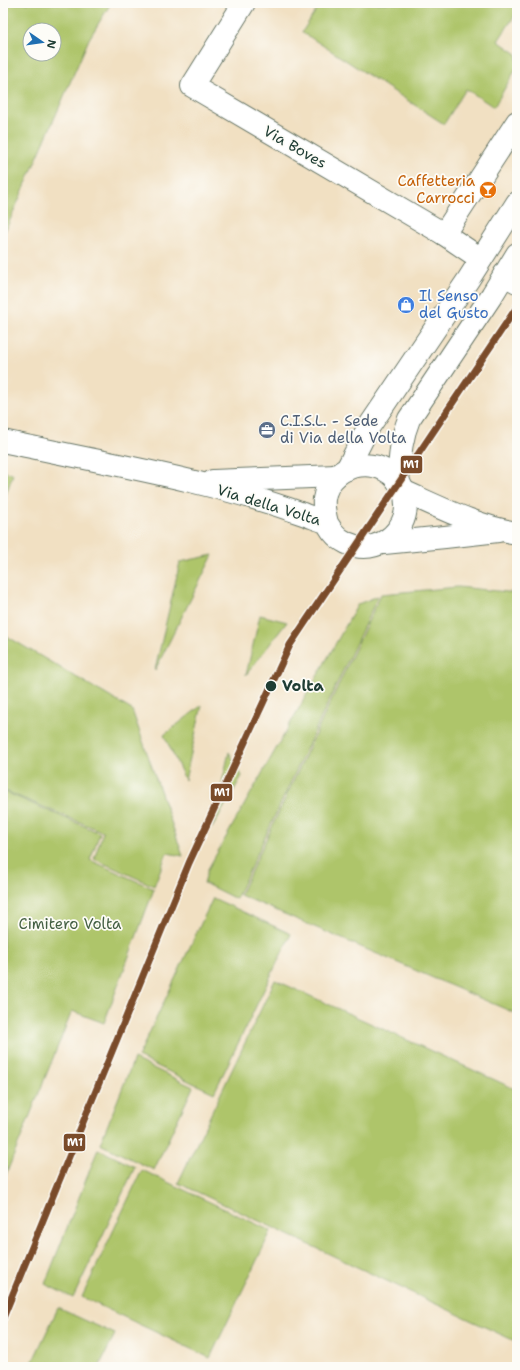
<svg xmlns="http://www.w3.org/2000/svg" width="520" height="1370" font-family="'Shantell Sans',sans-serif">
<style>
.green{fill:#aec56a;stroke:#66814f;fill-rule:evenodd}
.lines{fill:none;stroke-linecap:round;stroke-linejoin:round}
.minor-casing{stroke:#687666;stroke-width:24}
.major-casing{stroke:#687666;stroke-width:24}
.minor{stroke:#fff;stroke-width:22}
.major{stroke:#fff;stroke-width:22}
.metro-1-casing{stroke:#fdfcf7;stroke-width:10}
.metro-1{stroke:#7a4b2a;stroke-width:7}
.stop-dot{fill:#1f3d34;stroke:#fdfcf7;stroke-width:1.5}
.labels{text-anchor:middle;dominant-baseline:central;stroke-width:3.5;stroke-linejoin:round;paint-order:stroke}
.street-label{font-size:15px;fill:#1f3d34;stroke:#fdfcf7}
.food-label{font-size:15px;fill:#c56008;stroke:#fdfcf7;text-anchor:end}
.shop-label{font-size:15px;fill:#366cbe;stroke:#fdfcf7;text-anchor:start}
.service-label{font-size:15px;fill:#4e5e75;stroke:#fdfcf7;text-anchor:start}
.stop-label{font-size:15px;font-weight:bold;fill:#1f3d34;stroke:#fdfcf7;text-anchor:start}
.park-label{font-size:15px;fill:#435f42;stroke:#fdfcf7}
.line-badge{stroke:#fdfcf7;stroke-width:1.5}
.badge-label{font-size:11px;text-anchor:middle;font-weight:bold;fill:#fff}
</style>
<rect width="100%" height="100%" fill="#fdfcf7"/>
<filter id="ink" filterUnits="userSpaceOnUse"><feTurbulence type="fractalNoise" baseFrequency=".025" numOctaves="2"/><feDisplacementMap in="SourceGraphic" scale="8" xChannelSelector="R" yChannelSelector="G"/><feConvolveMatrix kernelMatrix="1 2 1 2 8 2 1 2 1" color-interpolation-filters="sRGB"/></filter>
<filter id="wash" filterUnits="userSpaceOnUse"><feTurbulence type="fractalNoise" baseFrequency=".012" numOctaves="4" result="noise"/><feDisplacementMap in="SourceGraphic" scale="16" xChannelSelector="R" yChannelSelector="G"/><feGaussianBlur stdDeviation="0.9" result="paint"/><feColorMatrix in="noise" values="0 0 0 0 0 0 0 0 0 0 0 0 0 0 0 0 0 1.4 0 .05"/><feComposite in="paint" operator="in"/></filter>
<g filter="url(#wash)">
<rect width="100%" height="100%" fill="#f1e0c2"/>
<g class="green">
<path d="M 3,3 L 111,3 L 89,39 L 3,236 ZM 30,30 L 54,30 L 54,54 L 30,54 Z"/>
<polygon points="321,3 517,3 517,12 498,41 517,54 517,67 494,107 466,89 444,124 302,32"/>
<polygon points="3,471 13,474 4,500 3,500"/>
<polygon points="213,555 155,670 180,562"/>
<polygon points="458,587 517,593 517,1014 240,895 381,594"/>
<polygon points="378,596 236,899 204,883 208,869 358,604"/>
<polygon points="260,615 287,622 246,675"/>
<polygon points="3,634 132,710 183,856 167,853 154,886 94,859 103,832 3,790"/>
<polygon points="202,705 185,780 164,735"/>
<polygon points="229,752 242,776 212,828"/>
<polygon points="3,791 100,833 90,860 154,889 104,1023 72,1011 3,1182"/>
<polygon points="213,898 291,934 214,1093 138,1057"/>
<polygon points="275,980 517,1090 517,1342 178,1183"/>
<polygon points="134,1059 193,1087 154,1170 100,1144"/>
<polygon points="98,1149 135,1167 73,1298 45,1284"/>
<polygon points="142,1170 271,1231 210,1358 82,1297"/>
<polygon points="58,1308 115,1334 99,1367 30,1367"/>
</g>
</g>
<g filter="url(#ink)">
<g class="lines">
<defs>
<g id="minor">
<polyline points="244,3 192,86 444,234 481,259"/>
<polyline points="444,234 517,122"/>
<polyline points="504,275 517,282"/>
<path d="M 403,491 C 439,507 478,527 517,533"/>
<polyline points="384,543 445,537 498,531"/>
</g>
<g id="major">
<path d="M 3,441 C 103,463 206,479 303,514 C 310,517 319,519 325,522 C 329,524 330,529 333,532 C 340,541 352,547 364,547 C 393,546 414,518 403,490 C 388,453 330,459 324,499 C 323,507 325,515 327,523"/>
<polyline points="347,469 368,428 468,280 517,203"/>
<polyline points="213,481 336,476"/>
<path d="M 398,482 C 400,459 400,441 409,419 L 492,295 L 517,254"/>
</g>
</defs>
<use href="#minor" class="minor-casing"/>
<use href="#major" class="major-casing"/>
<use href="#minor" class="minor"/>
<use href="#major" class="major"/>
<defs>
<polyline id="metro-1" points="3,1318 189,863 290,645 517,307"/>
</defs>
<use href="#metro-1" class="metro-1-casing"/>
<use href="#metro-1" class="metro-1"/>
</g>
</g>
<defs>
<symbol id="bar-disc" viewBox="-11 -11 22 22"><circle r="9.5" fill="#e8710a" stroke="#fdfcf7"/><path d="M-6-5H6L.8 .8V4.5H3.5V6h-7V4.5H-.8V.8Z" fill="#fff"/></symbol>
<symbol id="shop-disc" viewBox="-11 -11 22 22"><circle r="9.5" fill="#3f7fe0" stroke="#fdfcf7"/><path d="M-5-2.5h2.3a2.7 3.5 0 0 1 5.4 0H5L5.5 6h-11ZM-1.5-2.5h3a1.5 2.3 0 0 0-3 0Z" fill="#fff"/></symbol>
<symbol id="office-disc" viewBox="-11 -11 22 22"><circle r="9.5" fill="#5c6f8a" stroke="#fdfcf7"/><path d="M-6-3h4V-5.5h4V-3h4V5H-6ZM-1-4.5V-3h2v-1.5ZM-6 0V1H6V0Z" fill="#fff"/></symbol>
</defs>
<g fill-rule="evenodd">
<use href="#bar-disc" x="478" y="180" width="20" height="20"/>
<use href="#shop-disc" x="396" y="295" width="20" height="20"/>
<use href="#office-disc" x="257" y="420" width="20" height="20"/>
</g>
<circle class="stop-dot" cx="271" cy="686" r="6"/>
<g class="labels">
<g class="street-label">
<text transform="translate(295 147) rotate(30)">Via Boves</text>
<text transform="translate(269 505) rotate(17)">Via della Volta</text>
</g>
<g class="food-label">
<text x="475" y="181">Caffetteria<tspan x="475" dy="17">Carrocci</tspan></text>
</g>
<g class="shop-label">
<text x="419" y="296">Il Senso<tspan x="419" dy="17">del Gusto</tspan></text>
</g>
<g class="service-label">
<text x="280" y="421">C.I.S.L. - Sede<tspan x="280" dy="17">di Via della Volta</tspan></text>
</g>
<g class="stop-label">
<text x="282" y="686">Volta</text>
</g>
<g class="park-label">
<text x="70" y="924">Cimitero Volta</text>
</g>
</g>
<g class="line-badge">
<rect x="400" y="455" width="23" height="19" rx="4" fill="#7a4b2a"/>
<rect x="210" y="783" width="23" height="19" rx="4" fill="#7a4b2a"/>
<rect x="63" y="1133" width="23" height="19" rx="4" fill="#7a4b2a"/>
</g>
<g class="badge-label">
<text x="411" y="468">M1</text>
<text x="222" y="796">M1</text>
<text x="75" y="1146">M1</text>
</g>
<rect width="520" height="1370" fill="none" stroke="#fdfcf7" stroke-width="16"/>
<g transform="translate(42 42) rotate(103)"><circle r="19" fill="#fdfcf7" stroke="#a4b0a9"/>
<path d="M0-3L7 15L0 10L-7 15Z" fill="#1f6fb2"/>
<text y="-6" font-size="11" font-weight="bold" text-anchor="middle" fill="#1f3d34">N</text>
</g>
</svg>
